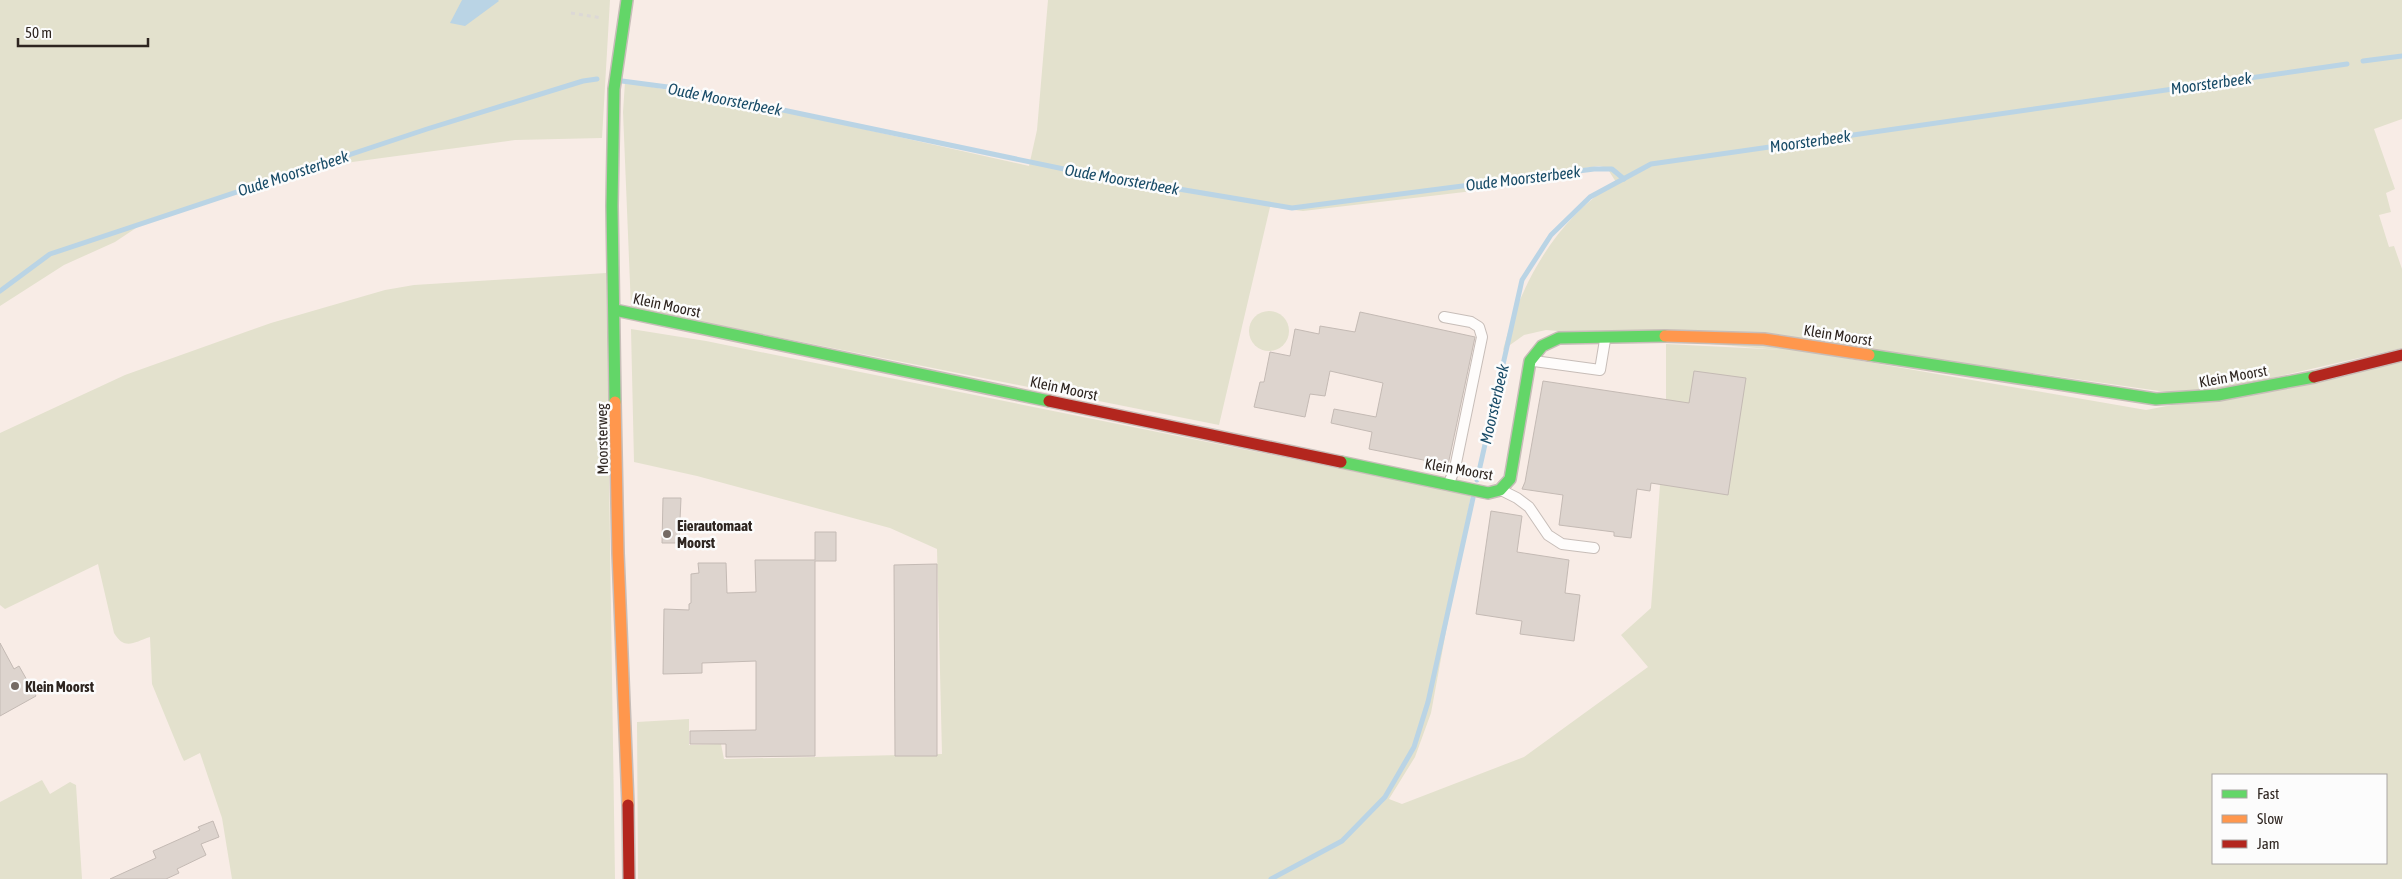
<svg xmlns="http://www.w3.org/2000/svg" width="2402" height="879" font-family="'Asap Condensed',sans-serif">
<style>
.green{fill:#e3e1cd;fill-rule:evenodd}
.water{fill:#bad4e5}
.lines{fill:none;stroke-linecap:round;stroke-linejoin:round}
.stream{stroke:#bad4e5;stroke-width:5}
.building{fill:#ddd4ce;stroke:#c4bab4}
.lane-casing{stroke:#c7bdb8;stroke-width:12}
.fast-casing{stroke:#c7bdb8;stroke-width:14}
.slow-casing{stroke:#c7bdb8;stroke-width:14}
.jam-casing{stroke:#c7bdb8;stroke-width:14}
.path{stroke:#dcd8d6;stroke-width:3;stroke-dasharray:4 4;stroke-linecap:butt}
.lane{stroke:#fefcfb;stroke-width:10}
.fast{stroke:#63d668;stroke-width:11}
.slow{stroke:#ff974d;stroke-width:11}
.jam{stroke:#b3261e;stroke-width:11}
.poi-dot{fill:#756b65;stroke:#fcfcfc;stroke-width:2}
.labels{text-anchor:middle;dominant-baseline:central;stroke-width:5;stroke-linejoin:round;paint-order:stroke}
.street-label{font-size:15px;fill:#2e2520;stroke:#fcfcfc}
.poi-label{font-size:15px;font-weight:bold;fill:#2e2520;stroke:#fcfcfc;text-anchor:start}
.water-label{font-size:16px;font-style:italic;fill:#184b67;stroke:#fcfcfc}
</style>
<rect width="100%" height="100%" fill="#f8ece6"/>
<g class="green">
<polygon points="0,0 610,0 602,138 515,140 330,165 148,220 115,242 64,265 0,306"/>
<path d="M 1048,0 L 2402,0 L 2402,119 L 2374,129 L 2395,189 L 2386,193 L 2391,212 L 2379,215 L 2389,247 L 2394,246 L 2402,269 L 2402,348 L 2194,396 L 2005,369 L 1546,330 L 1524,335 L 1503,350 C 1520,284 1556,219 1616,182 L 1607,168 L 1599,166 L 1555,172 L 1490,189 L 1303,211 L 1270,207 L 1219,425 L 631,308 L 623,112 L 625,82 L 778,110 L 1029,166 L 1037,130 Z"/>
<path d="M 606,273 L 615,879 L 232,879 L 222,818 L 200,753 L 184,761 L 182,757 L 152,684 L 150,637 C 134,642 125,651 114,633 L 98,564 L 5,609 L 0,605 L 0,433 L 125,375 L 271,323 L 385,290 L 414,285 Z"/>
<circle cx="1269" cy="331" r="20"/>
<path d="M 631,329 L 706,341 L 1471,495 L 1431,713 L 1415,757 L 1389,799 L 1402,804 L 1524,757 L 1648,667 L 1621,635 L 1651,608 L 1666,403 L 1666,344 L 1804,351 L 2146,410 L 2402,361 L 2402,879 L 638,879 L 637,722 L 689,719 L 689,745 L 721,744 L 724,759 L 942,754 L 937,549 L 890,528 L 697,476 L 634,462 ZM 2213,775 L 2386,775 L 2386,863 L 2213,863 Z"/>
<polygon points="42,780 50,794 70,782 76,785 82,879 0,879 0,802"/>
</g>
<polygon class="water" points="462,0 498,0 499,1 465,26 450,23"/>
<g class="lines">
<g class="stream">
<polyline points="2363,61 2402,56"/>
<polyline points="622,81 683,89 1083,173 1292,208 1594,169 1612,169 1624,179"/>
<polyline points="0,291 50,254 427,129 583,81 597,79"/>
<polyline points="1477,480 1522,280 1551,235 1590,197 1651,164 2347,64"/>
<polyline points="1271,879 1342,841 1385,797 1414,747 1428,702 1473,498"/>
</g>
</g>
<g class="building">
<polygon points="1360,312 1475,337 1448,465 1369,449 1372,432 1331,423 1334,409 1376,417 1383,383 1330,371 1325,396 1310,394 1305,417 1254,407 1260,382 1264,382 1270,352 1290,356 1295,329 1319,334 1320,326 1355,332"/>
<polygon points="1694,371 1746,378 1728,495 1651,483 1650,491 1637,489 1631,538 1614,536 1614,532 1559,525 1563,495 1522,489 1525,482 1543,381 1689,403"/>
<polygon points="663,498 681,498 679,543 662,543"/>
<polygon points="1491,511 1522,516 1517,552 1569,560 1565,593 1580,595 1574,641 1520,634 1522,621 1476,614"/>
<polygon points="815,532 836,532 836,561 815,561 815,756 726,757 726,744 690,744 690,731 756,730 756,661 702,663 702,673 663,674 664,609 689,610 689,604 691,603 691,574 699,573 698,563 726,563 727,593 756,592 755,560 815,560"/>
<polygon points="937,564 937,756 895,756 894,565"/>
<polygon points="0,643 14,669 19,666 36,696 0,716"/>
<polygon points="213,821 219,837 201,844 206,855 177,869 179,873 166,879 110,879 156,858 153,851 200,830 198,827"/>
</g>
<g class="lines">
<defs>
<g id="lane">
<polyline points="1444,317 1471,322 1479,327 1482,337 1455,468 1449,483"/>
<polyline points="1534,361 1600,370 1605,340"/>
<polyline points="1501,490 1517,498 1529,507 1548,535 1562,544 1594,548"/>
</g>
<g id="fast">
<polyline points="615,310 1049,401"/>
<polyline points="1869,355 2156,399 2218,395 2314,377"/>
<polyline points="615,402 612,206 614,89 627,0"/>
<polyline points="1341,462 1488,493 1500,490 1510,479 1530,361 1542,346 1559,338 1665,336"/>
</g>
<g id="slow">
<polyline points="1665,336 1764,339 1869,355"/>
<polyline points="615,402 618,553 628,805"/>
</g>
<g id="jam">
<polyline points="2314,377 2402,355"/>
<polyline points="1049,401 1341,462"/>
<polyline points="628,805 629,879"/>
</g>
</defs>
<use href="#lane" class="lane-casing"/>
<use href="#fast" class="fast-casing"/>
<use href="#slow" class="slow-casing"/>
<use href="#jam" class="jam-casing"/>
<polyline class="path" points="571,13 602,18"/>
<use href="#lane" class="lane"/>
<use href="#fast" class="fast"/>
<use href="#slow" class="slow"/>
<use href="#jam" class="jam"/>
</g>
<g class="poi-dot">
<circle cx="667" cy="534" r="5"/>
<circle cx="15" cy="686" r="5"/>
</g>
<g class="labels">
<g class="street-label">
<text transform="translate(667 305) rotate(12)">Klein Moorst</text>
<text transform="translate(1838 335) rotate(9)">Klein Moorst</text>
<text transform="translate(2233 376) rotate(-10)">Klein Moorst</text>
<text transform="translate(1064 388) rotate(12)">Klein Moorst</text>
<text transform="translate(602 439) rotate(-91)">Moorsterweg</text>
<text transform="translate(1459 469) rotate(10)">Klein Moorst</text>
</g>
<g class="poi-label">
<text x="677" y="525">Eierautomaat<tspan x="677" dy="17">Moorst</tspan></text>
<text x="25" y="686">Klein Moorst</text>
</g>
<g class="water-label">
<text transform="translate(2211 83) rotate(-8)">Moorsterbeek</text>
<text transform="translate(725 99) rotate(11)">Oude Moorsterbeek</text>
<text transform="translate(1810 141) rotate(-8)">Moorsterbeek</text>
<text transform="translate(293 173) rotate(-18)">Oude Moorsterbeek</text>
<text transform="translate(1523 178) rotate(-7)">Oude Moorsterbeek</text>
<text transform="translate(1122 179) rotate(10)">Oude Moorsterbeek</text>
<text transform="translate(1494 404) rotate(-77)">Moorsterbeek</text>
</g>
</g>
<rect x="2212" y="774" width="175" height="90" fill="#fcfcfc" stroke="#aaa6a4"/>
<rect x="2222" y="790" width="25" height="8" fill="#63d668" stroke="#aaa6a4"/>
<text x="2257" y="799" font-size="15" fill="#2e2520">Fast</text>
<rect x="2222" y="815" width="25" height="8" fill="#ff974d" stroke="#aaa6a4"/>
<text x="2257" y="824" font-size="15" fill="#2e2520">Slow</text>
<rect x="2222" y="840" width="25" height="8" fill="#b3261e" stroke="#aaa6a4"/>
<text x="2257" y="849" font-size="15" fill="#2e2520">Jam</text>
<path d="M18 38v8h130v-8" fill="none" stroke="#2e2520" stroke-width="2.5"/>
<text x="25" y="38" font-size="15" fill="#2e2520" stroke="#fcfcfc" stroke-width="4" paint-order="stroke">50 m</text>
</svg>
